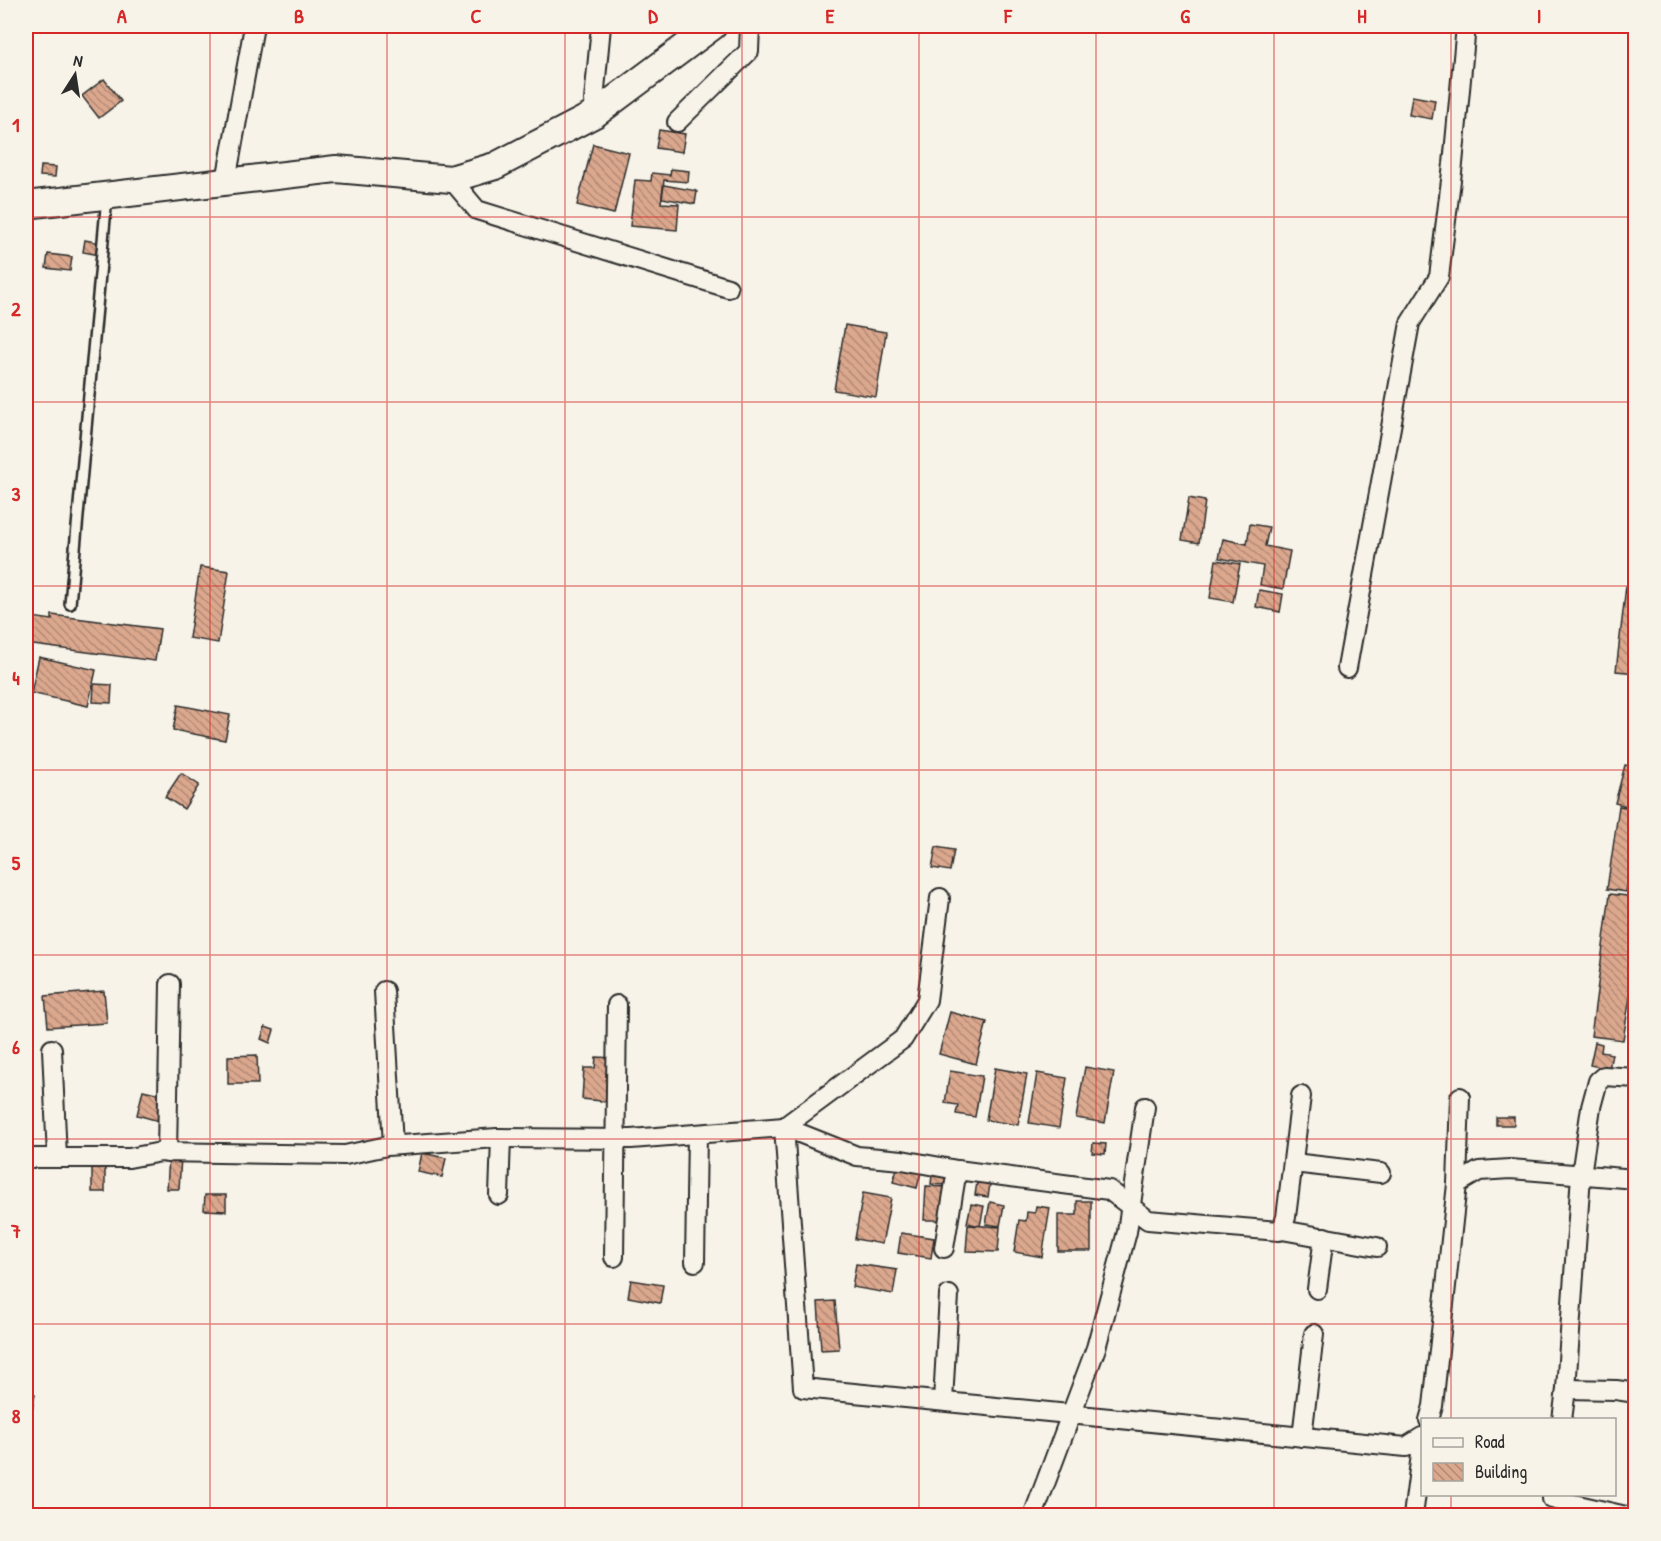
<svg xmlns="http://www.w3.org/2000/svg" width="1661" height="1541" font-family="'Patrick Hand',sans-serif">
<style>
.building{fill:url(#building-back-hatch);stroke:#2b2b2b;stroke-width:1.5}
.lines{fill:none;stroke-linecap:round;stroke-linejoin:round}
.service-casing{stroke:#2b2b2b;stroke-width:14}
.minor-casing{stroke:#2b2b2b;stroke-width:22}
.secondary-casing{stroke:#2b2b2b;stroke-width:30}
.service{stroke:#f7f3e8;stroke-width:9}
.minor{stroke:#f7f3e8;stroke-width:18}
.secondary{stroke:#f7f3e8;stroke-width:26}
.grid{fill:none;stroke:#d62828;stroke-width:1.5;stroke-opacity:0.55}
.neatline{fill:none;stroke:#d62828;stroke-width:2}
.grid-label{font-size:20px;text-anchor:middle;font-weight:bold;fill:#d62828}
</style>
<defs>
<pattern id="building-back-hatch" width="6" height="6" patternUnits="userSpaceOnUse" patternTransform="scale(1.5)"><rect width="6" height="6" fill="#dba88e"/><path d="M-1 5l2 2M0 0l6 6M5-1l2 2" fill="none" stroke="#b28974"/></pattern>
</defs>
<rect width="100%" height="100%" fill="#f7f3e8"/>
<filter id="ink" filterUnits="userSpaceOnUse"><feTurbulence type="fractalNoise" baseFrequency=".0167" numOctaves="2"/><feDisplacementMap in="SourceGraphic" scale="12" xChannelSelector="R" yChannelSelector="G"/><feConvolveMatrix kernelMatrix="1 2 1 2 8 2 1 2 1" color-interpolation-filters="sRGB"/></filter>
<g filter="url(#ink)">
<g class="building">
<polygon points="104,79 121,101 99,118 82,96"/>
<polygon points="1412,96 1435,100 1432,119 1409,115"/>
<polygon points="659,130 685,134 682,152 656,148"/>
<polygon points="593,144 629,153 614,214 577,205"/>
<polygon points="41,166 56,167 55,177 40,176"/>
<polygon points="671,169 689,171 688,182 664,180 661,203 679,204 677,230 630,226 635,180 651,181 652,173 670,175"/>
<polygon points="664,185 697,191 695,204 662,198"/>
<polygon points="85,240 101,243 100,255 83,252"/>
<polygon points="48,254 72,257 70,271 46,268"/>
<polygon points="845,325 886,332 876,397 834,390"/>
<polygon points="1189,498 1205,501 1199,543 1182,540"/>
<polygon points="1250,524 1269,527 1265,546 1290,551 1283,589 1260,585 1263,566 1219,558 1223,539 1247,544"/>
<polygon points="1216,560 1240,564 1233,602 1210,598"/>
<polygon points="200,567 229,571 218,643 189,638"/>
<polygon points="1626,586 1636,587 1636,673 1616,671"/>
<polygon points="1259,590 1283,594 1280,612 1256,607"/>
<polygon points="52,615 160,629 155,661 26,644 26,616 52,620"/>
<polygon points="39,657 96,670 88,706 31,693"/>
<polygon points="94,684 112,685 111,703 93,702"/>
<polygon points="178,705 230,715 225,740 173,730"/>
<polygon points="1625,765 1636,767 1634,808 1615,803"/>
<polygon points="181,773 199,785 184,809 165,797"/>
<polygon points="1619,806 1636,809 1636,834 1626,892 1607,889"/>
<polygon points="936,847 954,850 950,871 932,868"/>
<polygon points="1633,874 1636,874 1636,894 1629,892"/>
<polygon points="1610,894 1636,897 1636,960 1623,1040 1591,1036"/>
<polygon points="104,991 107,1023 48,1027 45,996"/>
<polygon points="950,1012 987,1022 976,1064 939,1054"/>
<polygon points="265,1027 274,1030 270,1043 261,1039"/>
<polygon points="1595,1042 1602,1044 1601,1052 1612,1054 1609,1069 1590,1065"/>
<polygon points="257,1055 258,1084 228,1084 228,1056"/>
<polygon points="596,1057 614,1058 611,1102 582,1099 584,1068 595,1068"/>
<polygon points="1085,1067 1114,1072 1105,1123 1076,1118"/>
<polygon points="995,1068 1027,1074 1018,1125 986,1120"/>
<polygon points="950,1071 982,1076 975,1117 956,1114 958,1105 945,1103"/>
<polygon points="1037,1073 1067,1078 1059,1128 1029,1123"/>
<polygon points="143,1090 165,1095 159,1121 137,1115"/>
<rect x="1496" y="1117" width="18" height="8"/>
<polygon points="1093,1143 1106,1144 1105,1154 1092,1153"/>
<polygon points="422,1153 446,1158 442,1177 418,1172"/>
<polygon points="169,1156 181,1157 179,1189 167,1189"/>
<rect x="92" y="1160" width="13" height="32"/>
<polygon points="899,1162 922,1168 917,1188 893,1182"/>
<polygon points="932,1175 946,1176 945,1185 931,1184"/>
<polygon points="978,1176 991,1178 988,1197 975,1195"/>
<polygon points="926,1186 947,1187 945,1220 924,1220"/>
<polygon points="863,1193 891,1198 882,1244 855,1239"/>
<polygon points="205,1195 226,1195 226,1211 204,1210"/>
<polygon points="1077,1201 1091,1201 1091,1251 1058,1251 1058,1215 1077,1215"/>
<polygon points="990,1202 1004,1205 1000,1226 986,1224"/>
<polygon points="971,1204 984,1206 980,1226 967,1223"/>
<polygon points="1036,1206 1050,1208 1042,1257 1014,1252 1019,1220 1026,1221 1027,1212 1035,1213"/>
<polygon points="968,1225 1000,1227 998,1252 966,1251"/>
<polygon points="901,1233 934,1238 931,1258 898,1253"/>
<polygon points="856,1264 897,1270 893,1294 852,1287"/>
<polygon points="631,1280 663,1285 660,1303 628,1297"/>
<polygon points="835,1301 839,1349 821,1350 818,1302"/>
<polygon points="26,1393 35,1394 30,1424 26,1424"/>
</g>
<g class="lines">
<defs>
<polyline id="service" points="70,604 107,197"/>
<g id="minor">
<polyline points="595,114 594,100 601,26"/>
<polyline points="677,122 749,51 750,26"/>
<polyline points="451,179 477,210 728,288"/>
<polyline points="226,181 254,26"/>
<polyline points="1347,668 1410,323 1439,277 1453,164 1466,26"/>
<polyline points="940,898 927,1000 903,1039 784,1127 803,1388 1406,1447 1422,1437"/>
<polyline points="384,991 393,1145"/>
<polyline points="52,1049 57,1157"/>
<polyline points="167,1153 170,984"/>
<polyline points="26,1158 129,1158 161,1152 345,1155 387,1146 497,1138 631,1139 784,1127 857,1156 902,1160 957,1170 1109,1190 1148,1220 1279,1231 1282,1230 1286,1217 1301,1096"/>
<polyline points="1293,1163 1381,1173"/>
<polyline points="1457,1184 1460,1097"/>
<polyline points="499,1195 501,1138"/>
<polyline points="1282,1230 1377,1247"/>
<polyline points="944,1248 957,1170"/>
<polyline points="614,1257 617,1005"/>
<polyline points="695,1262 697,1134"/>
<polyline points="1317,1289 1324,1237"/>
<polyline points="1566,1389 1616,1390 1636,1393"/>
<polyline points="943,1401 949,1295"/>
<polyline points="1429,1420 1433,1406 1457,1184 1479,1171 1510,1169 1636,1179"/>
<polyline points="1562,1420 1566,1389 1581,1175 1591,1107 1598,1081 1604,1076 1636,1078"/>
<polyline points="1302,1437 1314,1334"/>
<polyline points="1552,1494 1552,1499 1626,1516"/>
<polyline points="1033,1516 1096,1348 1127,1232 1145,1107"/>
<polyline points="1413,1516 1422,1447"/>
</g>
<polyline id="secondary" points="26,205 336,169 451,179 495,166 595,114 713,26"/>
</defs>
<use href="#service" class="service-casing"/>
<use href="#minor" class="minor-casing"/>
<use href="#secondary" class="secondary-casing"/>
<use href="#service" class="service"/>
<use href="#minor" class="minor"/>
<use href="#secondary" class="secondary"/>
</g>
</g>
<path class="grid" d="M 210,26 L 210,1516M 387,26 L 387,1516M 565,26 L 565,1516M 742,26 L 742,1516M 919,26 L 919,1516M 1096,26 L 1096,1516M 1274,26 L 1274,1516M 1451,26 L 1451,1420M 26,217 L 1636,217M 26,402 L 1636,402M 26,586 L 1636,586M 26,770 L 1636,770M 26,955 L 1636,955M 26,1139 L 1636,1139M 26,1324 L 1636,1324M 1451,1494 L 1451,1516"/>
<rect width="1661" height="1541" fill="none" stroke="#f7f3e8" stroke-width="66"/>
<rect x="1421" y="1418" width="195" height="78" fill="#f7f3e8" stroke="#a5a39c" stroke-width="1.5"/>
<rect x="1433" y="1438" width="30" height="9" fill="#f7f3e8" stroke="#a5a39c" stroke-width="1.5"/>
<text x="1475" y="1448" font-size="18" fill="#2b2b2b">Road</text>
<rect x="1433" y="1463" width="30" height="18" fill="url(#building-back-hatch)" stroke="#a5a39c" stroke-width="1.5"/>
<text x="1475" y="1478" font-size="18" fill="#2b2b2b">Building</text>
<g transform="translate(75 75) rotate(12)" stroke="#f7f3e8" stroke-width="4.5" paint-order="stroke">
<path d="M0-4.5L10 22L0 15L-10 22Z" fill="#2b2b2b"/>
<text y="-9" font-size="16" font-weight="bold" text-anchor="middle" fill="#2b2b2b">N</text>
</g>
<rect x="33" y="33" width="1595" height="1475" class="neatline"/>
<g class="grid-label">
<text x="122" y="23">A</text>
<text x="299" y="23">B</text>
<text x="476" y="23">C</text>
<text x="653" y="23">D</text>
<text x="830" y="23">E</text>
<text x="1008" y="23">F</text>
<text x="1185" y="23">G</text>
<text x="1362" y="23">H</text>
<text x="1539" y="23">I</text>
<text x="16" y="132">1</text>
<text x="16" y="316">2</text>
<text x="16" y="501">3</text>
<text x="16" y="685">4</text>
<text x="16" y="870">5</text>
<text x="16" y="1054">6</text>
<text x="16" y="1238">7</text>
<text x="16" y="1423">8</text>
</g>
</svg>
